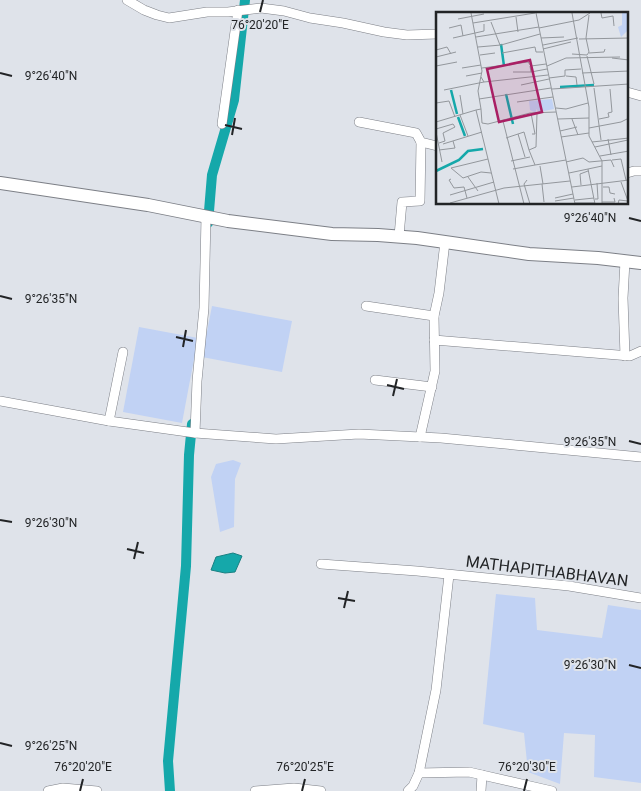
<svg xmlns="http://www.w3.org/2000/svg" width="641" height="791" font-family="Roboto,sans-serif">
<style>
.green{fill:#c1d2f4}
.water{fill:#15a8aa;stroke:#198082}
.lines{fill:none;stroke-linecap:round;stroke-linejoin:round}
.canal{stroke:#15a8aa;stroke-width:10}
.street-casing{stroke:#7c7f86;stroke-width:10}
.secondary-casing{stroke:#7c7f86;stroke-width:14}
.street{stroke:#fff;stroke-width:9}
.secondary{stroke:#fff;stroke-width:12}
.ticks{fill:none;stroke:#222426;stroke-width:2}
.labels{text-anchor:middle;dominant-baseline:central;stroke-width:4;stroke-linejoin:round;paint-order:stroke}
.street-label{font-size:16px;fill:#222426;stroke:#dfe3ea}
.inset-river{fill:none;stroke:#15a8aa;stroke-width:2.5}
.inset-road{fill:none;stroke:#93979c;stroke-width:1}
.view{fill:#a91f64;fill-opacity:0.15;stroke:#a91f64;stroke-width:2.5}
.inset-edge{fill:none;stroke:#222426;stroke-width:2.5}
.ticks-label{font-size:12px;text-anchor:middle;fill:#222426;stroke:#dfe3ea;stroke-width:4;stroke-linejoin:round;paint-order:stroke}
</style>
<rect width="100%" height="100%" fill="#dfe3ea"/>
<g class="green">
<polygon points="212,306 292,321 282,372 202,357"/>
<polygon points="139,327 198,338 182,423 123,412"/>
<polygon points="233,460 241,463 235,479 234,527 220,532 211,477 216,464"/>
<polygon points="496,594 535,598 537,630 602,638 608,605 641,610 641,783 594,777 595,735 564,733 560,784 528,772 524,733 483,724"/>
</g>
<polygon class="water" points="233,553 242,556 235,572 225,573 211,570 216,557"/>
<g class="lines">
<g class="canal">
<polyline points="208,223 212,175 234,100 245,0"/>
<polyline points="170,791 168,761 186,566 189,455 192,424"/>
</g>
<defs>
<g id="street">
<polyline points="127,0 144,10 157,15 169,18 207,12 228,12 261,8 284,11 310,18 343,23 384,32 407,35 437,34"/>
<polyline points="627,92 641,96"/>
<polyline points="359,122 416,133 421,142 437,146"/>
<polyline points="222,124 238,10"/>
<polyline points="627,173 634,171 641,171"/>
<polyline points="399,236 402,202 420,201 421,142"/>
<polyline points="366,306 434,316"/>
<polyline points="434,340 630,356 641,351"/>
<polyline points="625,356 623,298 625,261"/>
<polyline points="375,380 432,387"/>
<polyline points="0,401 109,421 195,433 276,439 359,434 441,438 641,457"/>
<polyline points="109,421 123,352"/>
<polyline points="195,433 197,381 204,308 206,217"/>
<polyline points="420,437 435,371 434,316 439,293 445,242"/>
<polyline points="321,564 417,571 569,586 641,598"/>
<polyline points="419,773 469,772 552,791"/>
<polyline points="48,791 63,788 97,791"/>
<polyline points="255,791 294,788 321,791"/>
<polyline points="408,791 413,786 419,773 436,690 449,575"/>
<polyline points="481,791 482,775"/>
</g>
<polyline id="secondary" points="0,183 148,205 228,221 332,234 378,235 417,238 529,254 598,258 641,263"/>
</defs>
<use href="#street" class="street-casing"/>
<use href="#secondary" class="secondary-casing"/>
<use href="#street" class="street"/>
<use href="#secondary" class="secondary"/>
</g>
<path class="ticks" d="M 260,12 L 263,0M 0,73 L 12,76M 225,125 L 242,129M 232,135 L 235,118M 629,218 L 641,221M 0,296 L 12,299M 176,337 L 193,341M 183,347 L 186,330M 387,385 L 404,389M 393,396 L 397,379M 629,441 L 641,444M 0,520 L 12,522M 127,549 L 144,553M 134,559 L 138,542M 338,598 L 355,601M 344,608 L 348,591M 629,665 L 641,668M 0,743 L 12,746M 80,791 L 83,779M 302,791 L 305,779M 524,791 L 527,779"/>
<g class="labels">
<g class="street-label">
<text transform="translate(547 571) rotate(7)">MATHAPITHABHAVAN</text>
</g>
</g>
<g transform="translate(436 12)">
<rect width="192" height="192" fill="#dfe3ea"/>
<path d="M 186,1 L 192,1 L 192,18 L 185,25 L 182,15 L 186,13 ZM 116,87 L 118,97 L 103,100 L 100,97 L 100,101 L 94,98 L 93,89 Z" fill="#c1d2f4"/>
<path class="inset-river" d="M 65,32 L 68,54M 124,75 L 158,73M 15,78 L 21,102M 70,82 L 77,112M 22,105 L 29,124M 0,159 L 23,148 L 32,139 L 47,137"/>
<path class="inset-road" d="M 35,1 L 46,59 L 42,79 L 45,97 L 40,98 L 63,192M 100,1 L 139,192M 136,1 L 153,95 L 153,124 L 166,149 L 166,192M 165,1 L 166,6 L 177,4 L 178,14M 80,5 L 82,20M 22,7 L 48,2M 55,10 L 64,33M 37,11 L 99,1M 13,16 L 25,13 L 27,24M 103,16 L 143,8 L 154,1M 40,25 L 103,15M 17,26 L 48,19 L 48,12M 105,26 L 128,25M 143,27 L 193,26M 107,33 L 142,26M 42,35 L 65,33 L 104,22M 107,37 L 135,30M 0,38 L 11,35 L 15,42M 66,41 L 99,35 L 100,40 L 107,40M 153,41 L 168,40 L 169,37M 136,42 L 151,43 L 153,40 L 150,26 L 153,3M 44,43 L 59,41M 151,44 L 158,72M 0,45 L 20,40M 176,46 L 193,48M 0,54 L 21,50M 111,54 L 130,46 L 184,45M 26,56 L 45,53M 46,56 L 92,50 L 95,54 L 110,52M 77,60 L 95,60 L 94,54M 95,60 L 111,57M 146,61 L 193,59M 30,64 L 46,61M 130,64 L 140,65 L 141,73M 113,66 L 129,64 L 129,58 L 145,57M 48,70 L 112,63M 85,73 L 113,67M 158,76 L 165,128M 116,77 L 193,72M 8,78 L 48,70 L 45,65M 24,83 L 27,102M 43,87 L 115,76M 81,90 L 117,85M 0,91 L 13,89 L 19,105M 120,96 L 130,97 L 152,91M 45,97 L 46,111 L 52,112 L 94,101 L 120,100M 95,101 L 99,122 L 96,122M 24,103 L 32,124M 122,107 L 153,106M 136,107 L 142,123M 163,107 L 173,105 L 172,101 L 176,100 L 174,77M 67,109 L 88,192M 0,110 L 40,98M 153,116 L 185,110 L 193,106M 0,117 L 17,112 L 19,115 L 7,121 L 9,129 L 3,131M 124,119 L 141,115M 0,120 L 6,150M 82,122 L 89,145M 125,125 L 153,121M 70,126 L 88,120 L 93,138M 172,127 L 175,143M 156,130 L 193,126M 7,132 L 46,120M 159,135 L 192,128M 3,138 L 19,136 L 17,129M 164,144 L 193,139M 52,147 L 15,156 L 27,166 L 45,160 L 55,161M 176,148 L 185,147 L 190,168M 75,149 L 94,145M 130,150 L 147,146 L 153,150 L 175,148 L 178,155M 99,153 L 130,148M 104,154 L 107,172M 77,157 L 99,153 L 93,138 L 100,135 L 101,101M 133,161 L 152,157M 32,165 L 42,179M 15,167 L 13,168 L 18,176 L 28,175 L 31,186M 91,168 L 88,172 L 94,192M 106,172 L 108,190M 145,173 L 144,162 L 152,159M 136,175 L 193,168M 167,175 L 173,175 L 174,181 L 179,182M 14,183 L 58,170M 119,186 L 137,182M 159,187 L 162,187 L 161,171M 139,188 L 158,186M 119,189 L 138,186M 166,190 L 179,190 L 178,186M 14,191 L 68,176 L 134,169M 139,191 L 159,191M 159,192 L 152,157 L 166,154M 182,192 L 183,188 L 192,189 L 185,170"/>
<path class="view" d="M 94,48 L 106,100 L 63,110 L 51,57 Z"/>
<rect width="192" height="192" class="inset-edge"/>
</g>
<g class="ticks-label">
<text x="260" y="29">76°20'20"E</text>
<text x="51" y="80">9°26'40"N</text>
<text x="590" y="222">9°26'40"N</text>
<text x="51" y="303">9°26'35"N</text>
<text x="590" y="446">9°26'35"N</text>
<text x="51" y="527">9°26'30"N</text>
<text x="590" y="669">9°26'30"N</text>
<text x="51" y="750">9°26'25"N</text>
<text x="83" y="771">76°20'20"E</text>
<text x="305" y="771">76°20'25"E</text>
<text x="527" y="771">76°20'30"E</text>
</g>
</svg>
